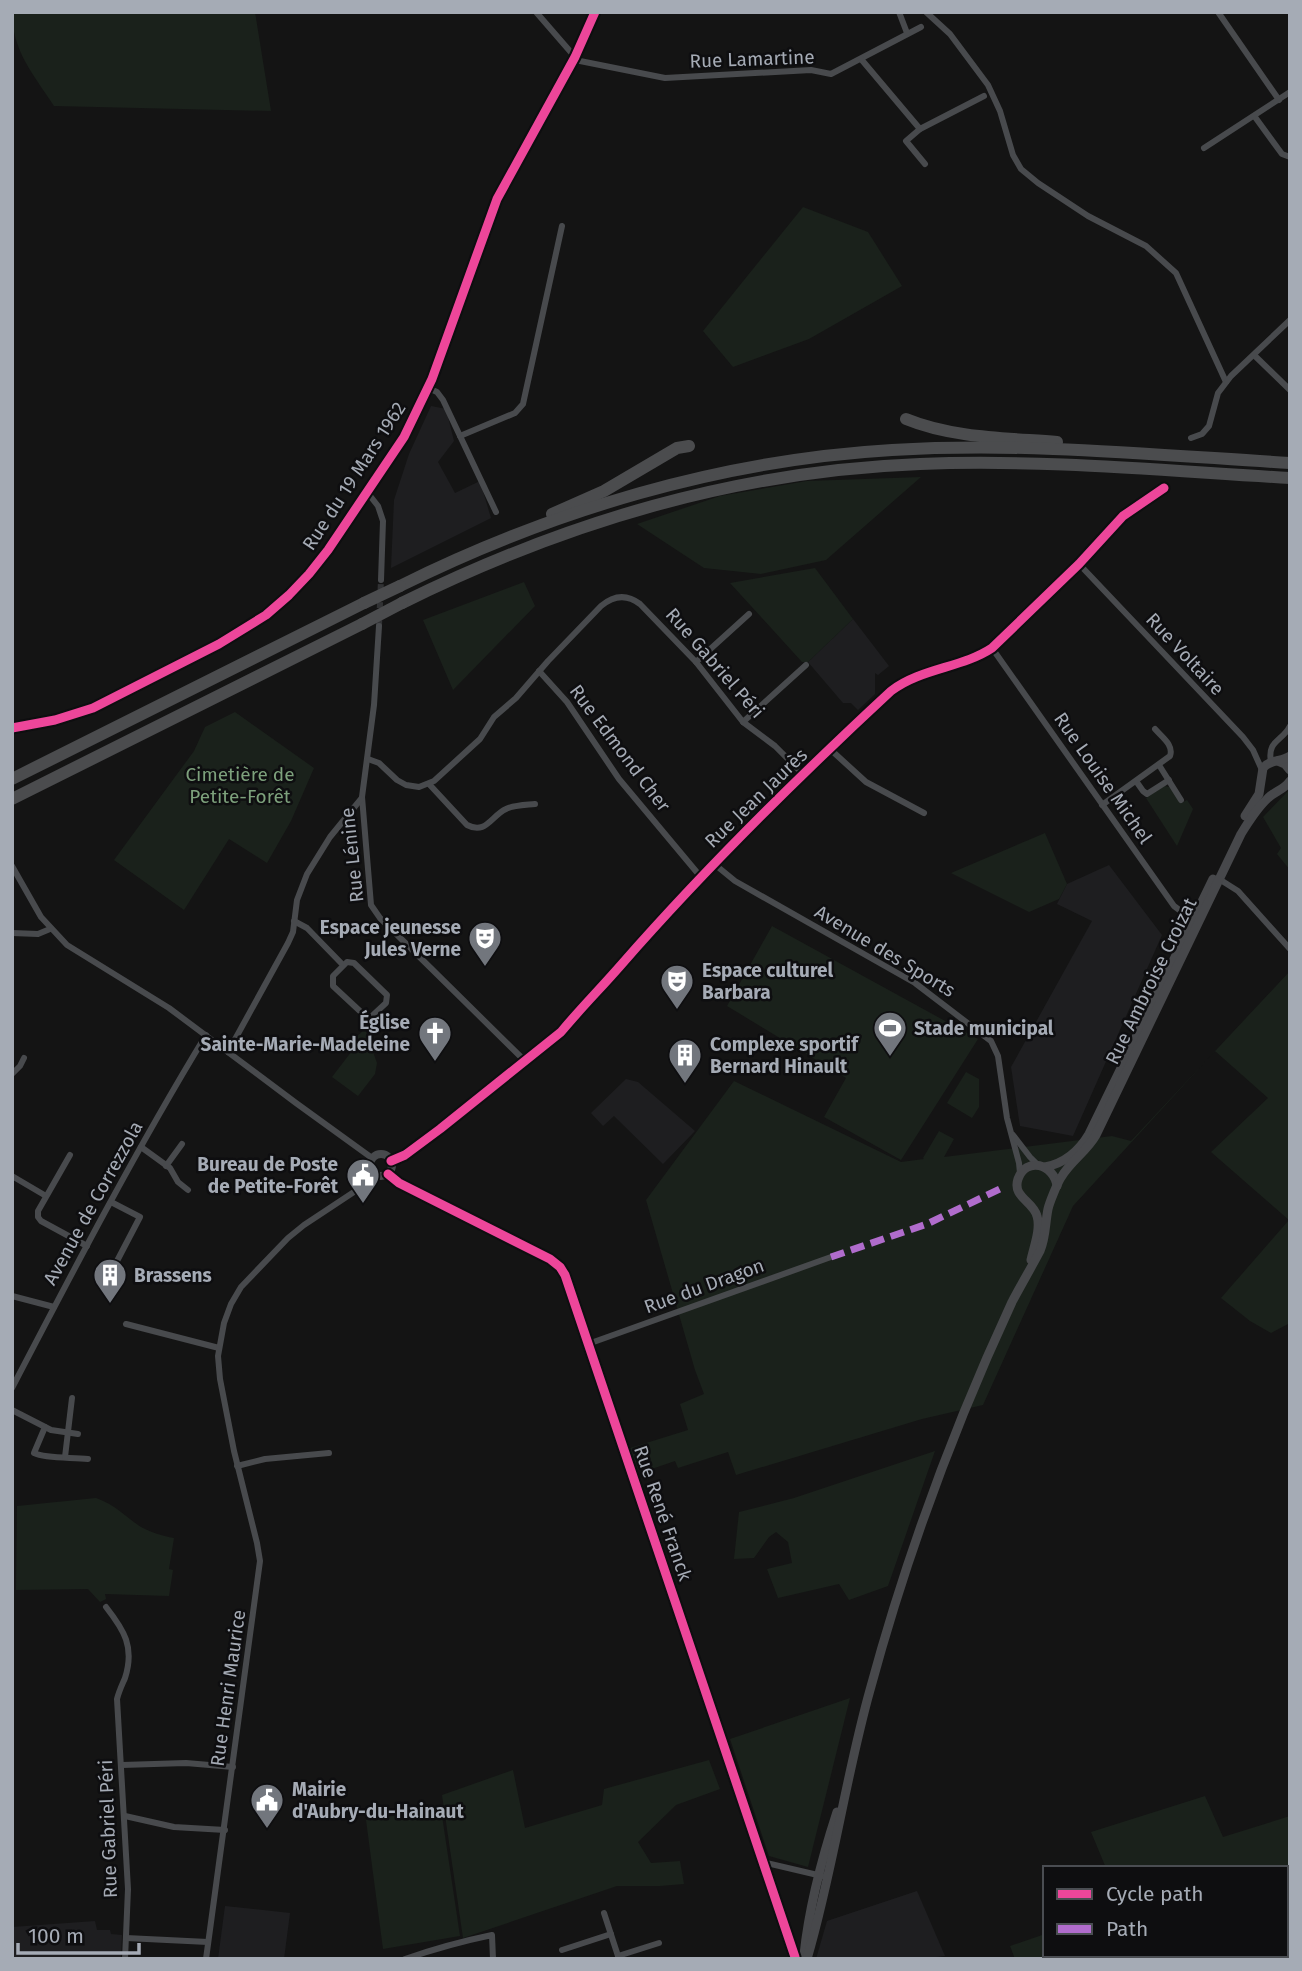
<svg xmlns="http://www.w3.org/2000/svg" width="1302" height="1971" font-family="'Fira Sans',sans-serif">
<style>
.built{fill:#1e1e20}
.green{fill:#1a211b}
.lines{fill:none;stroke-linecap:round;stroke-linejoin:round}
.minor-tunnel{stroke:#313234;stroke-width:6;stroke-dasharray:6 3;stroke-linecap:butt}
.minor{stroke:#484a4d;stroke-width:6}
.tertiary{stroke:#484a4d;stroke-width:8}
.secondary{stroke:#47484b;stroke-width:9}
.motorway{stroke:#4b4c4e;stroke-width:12}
.motorway-bridge{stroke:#4b4c4e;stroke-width:12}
.quiet{stroke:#b06ccc;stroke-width:7;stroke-dasharray:14 7;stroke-linecap:butt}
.cycleway-casing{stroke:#0e0e10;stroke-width:13}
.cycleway{stroke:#ed469a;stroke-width:9}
.labels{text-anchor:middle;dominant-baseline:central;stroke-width:5;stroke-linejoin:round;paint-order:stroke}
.street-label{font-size:19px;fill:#a5abb5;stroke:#0e0e10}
.park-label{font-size:19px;fill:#7da17c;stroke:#0e0e10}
.poi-label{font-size:19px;font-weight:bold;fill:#a5abb5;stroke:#0e0e10;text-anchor:start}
</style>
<rect width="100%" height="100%" fill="#141414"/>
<g class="built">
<polygon points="431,406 446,409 454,441 438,462 455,493 480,481 491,518 391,568 394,500 409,454"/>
<polygon points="853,619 889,666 878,675 875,673 875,694 858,710 851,703 843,703 808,662"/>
<polygon points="1109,865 1162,935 1073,1136 1020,1126 1011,1067 1092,921 1057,904 1067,884"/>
<polygon points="626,1079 638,1082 695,1131 663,1164 614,1116 603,1126 591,1113"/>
<polygon points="917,1891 945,1956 920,1959 816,1959 827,1921"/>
<polygon points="225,1906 290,1913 284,1959 218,1959"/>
<polygon points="95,1921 97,1930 110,1930 111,1934 122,1935 121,1957 90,1959 12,1959 12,1927"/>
</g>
<g class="green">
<path d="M 12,12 L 255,12 L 271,111 L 54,106 C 34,75 12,51 12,12 Z"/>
<polygon points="803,207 868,232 902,286 809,339 733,367 703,331"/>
<polygon points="921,477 826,560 761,574 704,568 637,524 720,496 807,481"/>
<polygon points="815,568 853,619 808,662 802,662 730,583"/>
<polygon points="524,582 535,606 453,690 423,620"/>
<polygon points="235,712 314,768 291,821 267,863 229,839 184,910 114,860 194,751 205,727"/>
<polygon points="1164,786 1170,787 1181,803 1187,800 1193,809 1177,846 1146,798"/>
<polygon points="1290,789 1290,870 1277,854 1281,848 1263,817"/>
<polygon points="1045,833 1067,884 1059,899 1029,912 951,873"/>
<polygon points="772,926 978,1039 901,1160 824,1117 846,1078 727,1006"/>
<polygon points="1290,971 1290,1323 1271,1333 1250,1321 1221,1298 1289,1220 1211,1152 1268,1098 1215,1051 1073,1206 983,1405 922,1419 736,1475 728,1452 678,1468 675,1461 646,1471 645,1468 638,1470 630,1448 688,1430 680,1404 704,1394 695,1370 646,1200 734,1081 901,1162 924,1159 923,1158 939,1131 954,1139 944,1157 1112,1136 1131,1141"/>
<polygon points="365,1029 377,1063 375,1074 358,1096 332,1077 355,1047 351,1042"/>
<polygon points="966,1072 979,1079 979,1107 972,1118 947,1103"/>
<polygon points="935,1451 888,1586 849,1600 839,1584 778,1598 767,1569 792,1563 788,1542 776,1532 769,1537 754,1558 734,1559 739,1512 794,1498"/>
<path d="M 96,1498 C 116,1505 124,1516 141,1527 C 150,1532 163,1536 174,1538 L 169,1569 L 173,1570 L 169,1596 L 105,1594 L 106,1599 L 100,1602 L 88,1589 L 16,1590 L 17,1506 Z"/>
<polygon points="850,1698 808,1867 769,1856 730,1739"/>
<polygon points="709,1760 720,1789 676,1805 638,1842 651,1863 680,1861 684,1884 660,1886 617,1886 463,1938 442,1795 513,1770 525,1828 602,1805 604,1789"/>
<polygon points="1205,1796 1223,1837 1290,1816 1290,1959 1015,1959 1010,1946 1045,1934 1045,1955 1286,1955 1286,1868 1106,1868 1091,1832"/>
<polygon points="441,1809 460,1936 383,1949 366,1820"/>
</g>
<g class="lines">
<polyline class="minor-tunnel" points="379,626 381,580"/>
<g class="minor">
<polyline points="536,12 575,57 580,61 665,78 811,70 831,74 921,27"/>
<polyline points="899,12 907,33"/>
<polyline points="926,12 950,34 988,85 1000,111 1013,155 1021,169 1038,183 1088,216 1146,246 1176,273 1226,382"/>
<polyline points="1218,12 1279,100"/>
<polyline points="861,59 920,129"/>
<polyline points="1255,117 1282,154 1290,157"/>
<polyline points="1204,148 1290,92"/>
<polyline points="925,164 906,141 920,129 984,96"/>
<polyline points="1254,355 1290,390"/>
<polyline points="428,388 437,392 443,400 496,512"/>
<polyline points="460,436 515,413 523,404 562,226"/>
<polyline points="1191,438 1202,434 1209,426 1218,393 1231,376 1290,320"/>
<polyline points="367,492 378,506 383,521 381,580"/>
<polyline points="1079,564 1243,737 1253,750 1262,770"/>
<polyline points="379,626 374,705 362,797 371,905 380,918 525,1061"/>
<polyline points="992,648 1174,906 1182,912 1196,914"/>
<polyline points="696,662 749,614"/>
<polyline points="539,671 567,702 619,779 700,876"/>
<polyline points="743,722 806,665"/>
<polyline points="12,728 55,720 93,708 219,644 266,615 289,595 309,574 328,550 404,437 432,379 497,199 575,57 595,12"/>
<polyline points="831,750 866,782 924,813"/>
<path d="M 368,759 L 379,763 L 397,780 L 406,785 L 419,787 L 434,781 L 480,739 L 494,717 L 516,698 L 548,661 L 601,606 C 614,595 627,594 640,604 L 696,662 L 743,722 L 775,746 L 804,775"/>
<path d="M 1271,762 C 1267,740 1282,742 1290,726"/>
<polyline points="1159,765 1181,800"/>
<polyline points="1136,781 1143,791 1147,794 1169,780"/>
<path d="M 429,784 L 467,825 C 486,835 491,816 506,809 C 514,805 525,805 535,804"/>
<path d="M 1102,805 L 1170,756 C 1174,745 1162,737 1155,729"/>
<polyline points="713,863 735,881 915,983 991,1041 998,1056 1007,1118 1019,1163 1020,1173"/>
<polyline points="12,866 41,917 67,945 169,1008 296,1103 372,1158"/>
<polyline points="1219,879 1238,891 1290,949"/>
<polyline points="294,921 307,928 343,965"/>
<polyline points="12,933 38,934 50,929"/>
<polygon points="347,962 354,963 387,995 386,1003 372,1016 367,1016 362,1013 333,986 333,976"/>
<polyline points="228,1052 288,943 293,932 297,900 307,874 330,837 361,799"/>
<polyline points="12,1074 20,1066 24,1058"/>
<polyline points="1013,1135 1030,1157 1039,1166"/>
<polyline points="141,1147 170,1168 178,1182 188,1190"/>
<polyline points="70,1155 38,1211 38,1217 41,1221 87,1246"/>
<path d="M 391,1161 L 405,1155 L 440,1129 L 561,1032 C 580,1009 601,988 621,965 C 706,868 797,778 891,691 C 921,668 962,668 992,648 L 1079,564 L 1123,516 L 1164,488"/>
<polyline points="166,1166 182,1144"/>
<polyline points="388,1174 399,1183 550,1259 560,1267 565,1275 795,1957"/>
<polyline points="12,1176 46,1196"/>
<polyline points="111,1202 140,1217 117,1261"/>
<polyline points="12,1296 54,1307"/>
<polyline points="126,1324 219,1348"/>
<polyline points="588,1344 831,1257"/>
<path d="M 12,1388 C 74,1269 136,1150 206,1035"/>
<polyline points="12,1410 51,1430 78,1434"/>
<path d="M 45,1427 L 34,1453 C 47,1459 72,1457 88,1459"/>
<polyline points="65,1457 72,1398"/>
<polyline points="237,1466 265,1459 329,1453"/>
<path d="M 106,1607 C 124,1630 135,1647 125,1678 C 122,1685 119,1691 117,1699 L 128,1889 L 125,1959"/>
<polyline points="122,1765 186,1763 233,1767"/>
<polyline points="125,1816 174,1827 225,1830"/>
<polyline points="762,1862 822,1876"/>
<polyline points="604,1913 618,1956"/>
<polyline points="126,1938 208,1942"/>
<polyline points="562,1950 611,1934"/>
<polyline points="206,1959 260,1561 257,1543 234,1451 220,1379 218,1356 224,1323 231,1304 241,1287 288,1238 304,1225 369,1182 375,1175"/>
<path d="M 405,1959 C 434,1949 463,1941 492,1935 L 493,1959"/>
<polyline points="619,1959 618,1956 659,1943"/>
</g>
<circle class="tertiary" cx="381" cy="1165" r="11"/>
<g class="secondary">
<polyline points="1278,761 1285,764 1290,770"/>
<path d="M 1245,816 L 1259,794 L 1263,768 C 1271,759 1281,762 1290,756"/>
<path d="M 1045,1167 C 1066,1163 1079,1151 1089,1134 L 1213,879"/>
<path d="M 1031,1260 C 1034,1246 1041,1229 1037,1216 C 1033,1201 1012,1197 1018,1179 C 1026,1156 1054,1164 1057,1186"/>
<path d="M 804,1955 C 809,1906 822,1858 837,1812"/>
<path d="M 807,1959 C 833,1871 845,1779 870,1690 C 906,1557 954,1427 1012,1302 C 1021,1285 1031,1268 1040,1251 C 1046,1237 1045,1224 1048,1209 C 1049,1204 1058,1181 1062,1176 C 1071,1161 1087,1151 1096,1135 L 1241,834 C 1249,821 1257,808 1268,798 C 1275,791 1284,790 1290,781"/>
</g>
<g class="motorway">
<path d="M 906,419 C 952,438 1007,438 1057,442"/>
<polyline points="552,514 604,491 677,448 689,446"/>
<path d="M 400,586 C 553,510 721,460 892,450 C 1025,442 1158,455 1290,463"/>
<path d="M 402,603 C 566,522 736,471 920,464 C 1043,459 1167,471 1290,478"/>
<polyline points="12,779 364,603"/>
<polyline points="12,799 362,624"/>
</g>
<g class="motorway-bridge">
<polyline points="364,603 400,586"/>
<polyline points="362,624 402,603"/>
</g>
<polyline class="quiet" points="831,1257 927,1224 1004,1187"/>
<defs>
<g id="cycleway">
<polyline points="12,728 55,720 93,708 219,644 266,615 289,595 309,574 328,550 404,437 432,379 497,199 575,57 595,12"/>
<path d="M 391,1161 L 405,1155 L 440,1129 L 561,1032 C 580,1009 601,988 621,965 C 706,868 797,778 891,691 C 921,668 962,668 992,648 L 1079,564 L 1123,516 L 1164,488"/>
<polyline points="388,1174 399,1183 550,1259 560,1267 565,1275 795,1957"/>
</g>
</defs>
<use href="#cycleway" class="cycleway-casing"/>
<use href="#cycleway" class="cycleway"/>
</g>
<defs>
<symbol id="theatre-pin" viewBox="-11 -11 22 30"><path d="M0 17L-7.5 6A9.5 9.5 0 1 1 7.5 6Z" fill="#72767d" stroke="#0e0e10"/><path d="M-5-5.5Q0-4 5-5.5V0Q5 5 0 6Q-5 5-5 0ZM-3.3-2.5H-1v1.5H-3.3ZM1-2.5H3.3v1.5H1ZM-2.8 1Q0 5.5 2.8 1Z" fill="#fff"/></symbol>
<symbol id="stadium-pin" viewBox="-11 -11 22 30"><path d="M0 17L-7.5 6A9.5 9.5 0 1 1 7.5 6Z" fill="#72767d" stroke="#0e0e10"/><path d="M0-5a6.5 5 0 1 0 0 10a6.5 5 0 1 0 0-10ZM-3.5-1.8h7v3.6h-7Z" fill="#fff"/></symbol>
<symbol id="church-pin" viewBox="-11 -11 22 30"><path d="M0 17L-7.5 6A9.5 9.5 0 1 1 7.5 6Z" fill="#72767d" stroke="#0e0e10"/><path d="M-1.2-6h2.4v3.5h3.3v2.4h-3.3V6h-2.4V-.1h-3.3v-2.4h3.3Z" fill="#fff"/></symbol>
<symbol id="building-pin" viewBox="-11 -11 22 30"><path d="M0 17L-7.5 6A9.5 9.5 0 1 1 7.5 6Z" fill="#72767d" stroke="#0e0e10"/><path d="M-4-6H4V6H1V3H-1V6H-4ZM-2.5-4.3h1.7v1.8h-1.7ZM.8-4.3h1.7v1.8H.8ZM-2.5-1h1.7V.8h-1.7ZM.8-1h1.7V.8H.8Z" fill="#fff"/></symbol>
<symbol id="civic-pin" viewBox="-11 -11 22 30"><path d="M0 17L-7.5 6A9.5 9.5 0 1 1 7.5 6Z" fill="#72767d" stroke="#0e0e10"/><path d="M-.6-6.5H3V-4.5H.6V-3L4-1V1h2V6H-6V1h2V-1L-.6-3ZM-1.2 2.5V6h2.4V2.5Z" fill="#fff"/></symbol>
</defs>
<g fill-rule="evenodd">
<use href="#theatre-pin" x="466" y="919" width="38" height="52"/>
<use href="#theatre-pin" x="658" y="962" width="38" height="52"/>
<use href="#stadium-pin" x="871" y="1009" width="38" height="52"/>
<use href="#church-pin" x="416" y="1014" width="38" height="52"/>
<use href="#building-pin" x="666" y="1036" width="38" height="52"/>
<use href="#civic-pin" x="344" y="1156" width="38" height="52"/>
<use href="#building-pin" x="91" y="1256" width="38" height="52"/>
<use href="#civic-pin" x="248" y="1781" width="38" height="52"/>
</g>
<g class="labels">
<g class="street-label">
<text transform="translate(752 59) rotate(-2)">Rue Lamartine</text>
<text transform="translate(354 476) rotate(-57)">Rue du 19 Mars 1962</text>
<text transform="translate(1185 654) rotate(47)">Rue Voltaire</text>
<text transform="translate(715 663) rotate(49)">Rue Gabriel Péri</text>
<text transform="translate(620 748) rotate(53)">Rue Edmond Cher</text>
<text transform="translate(1103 778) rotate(55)">Rue Louise Michel</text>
<text transform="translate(756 798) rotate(-44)">Rue Jean Jaurès</text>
<text transform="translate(352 855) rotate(-96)">Rue Lénine</text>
<text transform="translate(885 951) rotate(31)">Avenue des Sports</text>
<text transform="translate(1151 981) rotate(-64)">Rue Ambroise Croizat</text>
<text transform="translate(93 1203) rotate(-61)">Avenue de Correzzola</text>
<text transform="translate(704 1286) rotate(-20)">Rue du Dragon</text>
<text transform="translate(663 1513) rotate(71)">Rue René Franck</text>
<text transform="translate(228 1688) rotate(-82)">Rue Henri Maurice</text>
<text transform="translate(108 1829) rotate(-92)">Rue Gabriel Péri</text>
</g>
<g class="park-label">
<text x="240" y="774">Cimetière de<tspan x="240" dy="22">Petite-Forêt</tspan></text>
</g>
<g class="poi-label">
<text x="461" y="927" text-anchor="end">Espace jeunesse<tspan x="461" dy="22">Jules Verne</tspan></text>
<text x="702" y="970">Espace culturel<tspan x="702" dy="22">Barbara</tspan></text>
<text x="410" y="1022" text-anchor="end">Église<tspan x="410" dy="22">Sainte-Marie-Madeleine</tspan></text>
<text x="914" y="1028">Stade municipal</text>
<text x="710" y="1044">Complexe sportif<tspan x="710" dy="22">Bernard Hinault</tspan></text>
<text x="338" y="1164" text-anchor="end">Bureau de Poste<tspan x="338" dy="22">de Petite-Forêt</tspan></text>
<text x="134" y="1275">Brassens</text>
<text x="292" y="1789">Mairie<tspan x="292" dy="22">d'Aubry-du-Hainaut</tspan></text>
</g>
</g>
<rect width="1302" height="1971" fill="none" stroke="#a5abb5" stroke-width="28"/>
<rect x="1043" y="1866" width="245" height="91" fill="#0e0e10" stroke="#4a4d52" stroke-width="2"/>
<rect x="1057" y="1889" width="35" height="10" fill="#ed469a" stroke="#4a4d52" stroke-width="2"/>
<text x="1106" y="1901" font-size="21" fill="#a5abb5">Cycle path</text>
<rect x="1057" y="1924" width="35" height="10" fill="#b06ccc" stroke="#4a4d52" stroke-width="2"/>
<text x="1106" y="1936" font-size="21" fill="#a5abb5">Path</text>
<path d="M18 1943v10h121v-10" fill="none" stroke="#a5abb5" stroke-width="3.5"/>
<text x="28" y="1943" font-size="21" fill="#a5abb5" stroke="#0e0e10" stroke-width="5" paint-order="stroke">100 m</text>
</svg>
